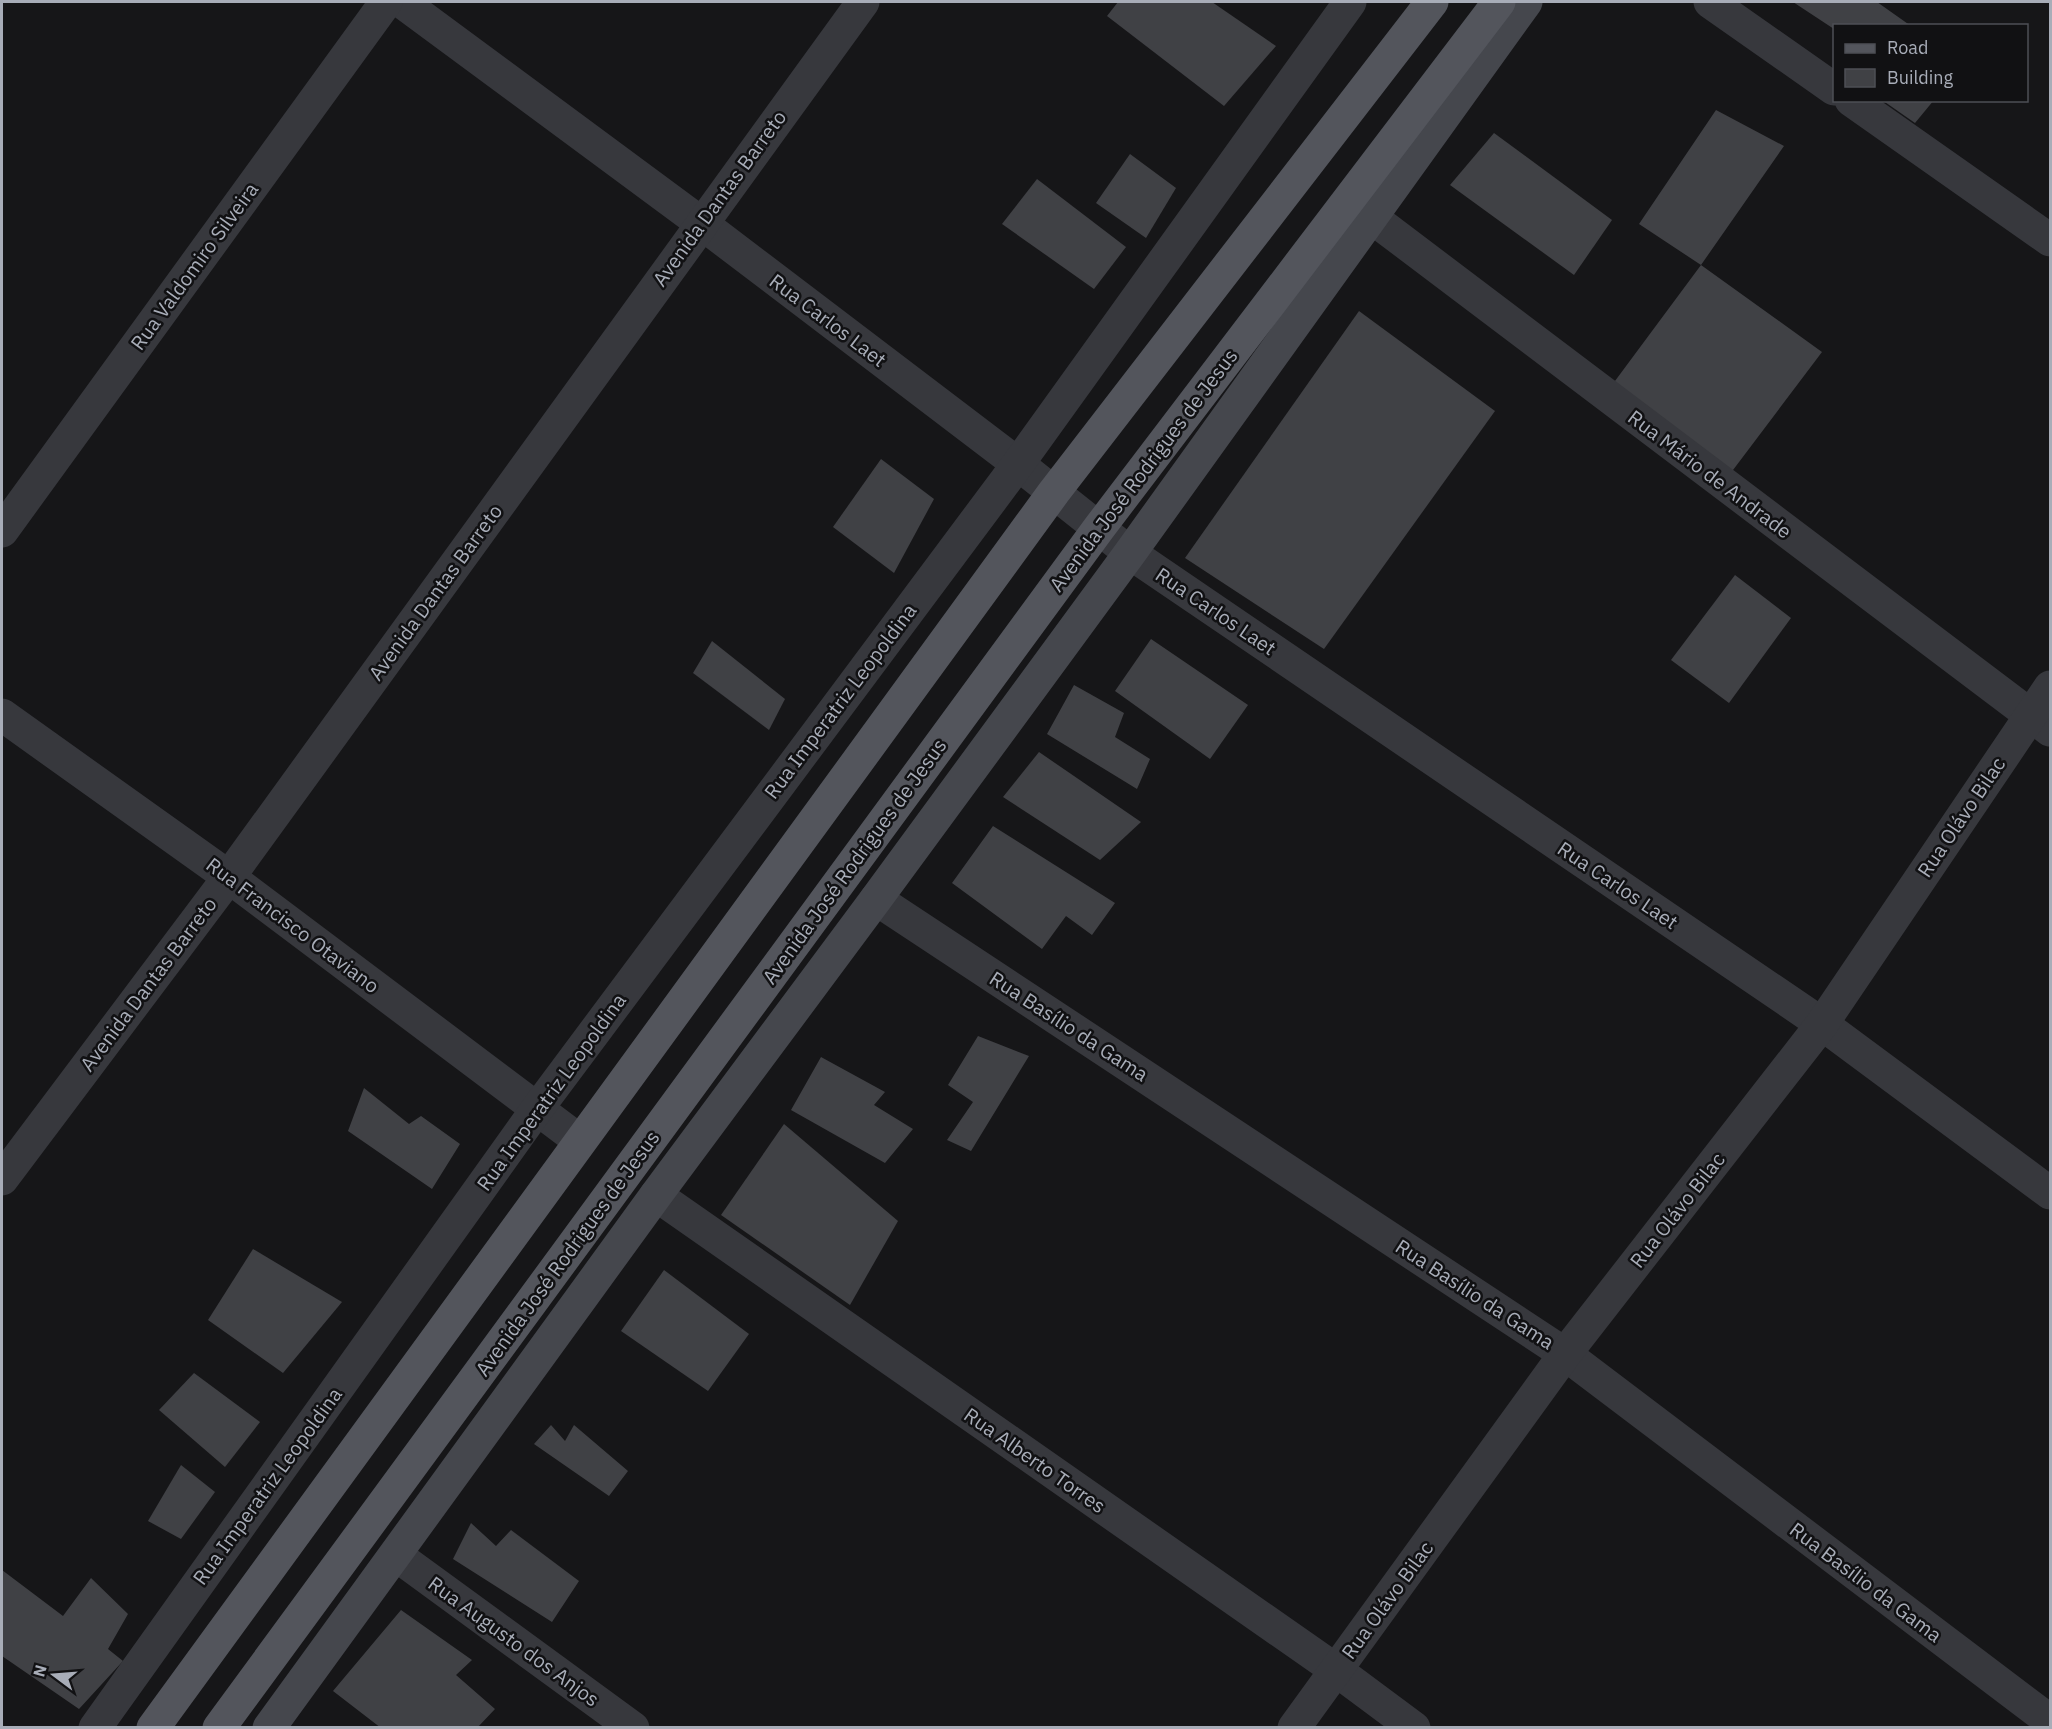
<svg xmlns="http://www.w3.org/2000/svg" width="2052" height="1729" font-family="'IBM Plex Sans',sans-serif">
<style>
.building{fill:#404145}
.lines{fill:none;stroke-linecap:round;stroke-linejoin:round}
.street{stroke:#37383d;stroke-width:33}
.secondary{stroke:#45474d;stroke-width:33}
.primary{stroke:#53555c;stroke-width:33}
.labels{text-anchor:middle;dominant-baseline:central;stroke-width:5;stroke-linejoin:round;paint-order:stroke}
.street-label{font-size:20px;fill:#a8adb8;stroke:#111113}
</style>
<rect width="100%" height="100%" fill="#161618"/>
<g class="building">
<polygon points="1118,2 1212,2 1276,46 1224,106 1107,16"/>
<polygon points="1793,2 1877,2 1911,26 1834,26 1834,29"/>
<polygon points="1882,100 1934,100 1915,123"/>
<polygon points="1716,110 1784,146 1701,265 1822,352 1730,474 1612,385 1701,265 1639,224"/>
<polygon points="1494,133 1612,220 1574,275 1450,185"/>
<polygon points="1130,154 1176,188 1146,238 1096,203"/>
<polygon points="1037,179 1126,247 1094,289 1002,224"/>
<polygon points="1359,311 1495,411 1324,649 1185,558"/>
<polygon points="881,459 934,499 894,573 833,527"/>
<polygon points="1735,575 1791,618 1729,703 1671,660"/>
<polygon points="1151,639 1248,705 1210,759 1115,691"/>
<polygon points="712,641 785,699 769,730 693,673"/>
<polygon points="1074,685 1124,713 1115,737 1150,759 1137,789 1047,734"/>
<polygon points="1039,752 1141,822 1100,860 1003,797"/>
<polygon points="993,826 1115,903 1092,935 1066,916 1042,949 952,883"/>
<polygon points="978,1036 1029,1056 971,1151 947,1140 973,1102 948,1085"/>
<polygon points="821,1057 885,1092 874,1105 913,1129 885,1163 791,1110"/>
<polygon points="364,1088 409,1124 421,1116 460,1144 432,1189 348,1131"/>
<polygon points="784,1124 898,1221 850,1305 721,1215"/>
<polygon points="253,1249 342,1302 283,1373 208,1320"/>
<polygon points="664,1270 749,1334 708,1391 621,1331"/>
<polygon points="194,1373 260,1422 225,1467 159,1410"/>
<polygon points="551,1425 565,1441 574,1425 628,1471 609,1496 534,1444"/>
<polygon points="181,1465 215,1492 181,1539 148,1521"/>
<polygon points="471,1523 496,1546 511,1530 579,1581 552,1622 453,1559"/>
<polygon points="2,1570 63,1616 91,1578 128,1614 108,1649 123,1661 79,1709 2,1656"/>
<polygon points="401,1610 472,1660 456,1675 495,1709 477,1728 381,1728 333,1691"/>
</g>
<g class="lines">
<g class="street">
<polyline points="402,2 701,223 1018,464 1130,553 1822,1024 2050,1193"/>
<polyline points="1710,2 1834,89"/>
<polyline points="1851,100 2050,240"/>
<polyline points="1371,217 2050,730"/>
<polyline points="2,531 386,2"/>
<polyline points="2,715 229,877 580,1141"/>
<polyline points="876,899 1565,1354 2050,1721"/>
<polyline points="2,1179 229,877 863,2"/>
<polyline points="656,1195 1336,1670 1414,1728"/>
<polyline points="396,1555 633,1728"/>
<polyline points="95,1728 537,1109 1018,464 1350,2"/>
<polyline points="1294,1728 1565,1354 1822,1024 2050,687"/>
</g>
<polyline class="secondary" points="269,1728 656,1195 876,899 1130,553 1526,2"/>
<g class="primary">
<polyline points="153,1728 1054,492 1432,2"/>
<polyline points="219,1728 1099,528 1499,2"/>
</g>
</g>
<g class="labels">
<g class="street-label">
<text transform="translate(719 198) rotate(-54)">Avenida Dantas Barreto</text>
<text transform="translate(194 266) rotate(-54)">Rua Valdomiro Silveira</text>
<text transform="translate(828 320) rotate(37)">Rua Carlos Laet</text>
<text transform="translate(1143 470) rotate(-53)">Avenida José Rodrigues de Jesus</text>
<text transform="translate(1710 474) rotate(37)">Rua Mário de Andrade</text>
<text transform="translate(435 592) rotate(-54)">Avenida Dantas Barreto</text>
<text transform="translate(1216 611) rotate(34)">Rua Carlos Laet</text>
<text transform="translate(840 701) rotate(-53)">Rua Imperatriz Leopoldina</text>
<text transform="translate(1961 817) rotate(-56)">Rua Olávo Bilac</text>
<text transform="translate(854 861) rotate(-54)">Avenida José Rodrigues de Jesus</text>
<text transform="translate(1618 885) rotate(34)">Rua Carlos Laet</text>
<text transform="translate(293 925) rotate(37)">Rua Francisco Otaviano</text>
<text transform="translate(148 984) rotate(-53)">Avenida Dantas Barreto</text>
<text transform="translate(1069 1026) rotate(33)">Rua Basílio da Gama</text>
<text transform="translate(551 1092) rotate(-54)">Rua Imperatriz Leopoldina</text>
<text transform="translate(1677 1210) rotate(-52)">Rua Olávo Bilac</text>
<text transform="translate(567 1253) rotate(-54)">Avenida José Rodrigues de Jesus</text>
<text transform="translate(1475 1294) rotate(33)">Rua Basílio da Gama</text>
<text transform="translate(1035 1460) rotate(35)">Rua Alberto Torres</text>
<text transform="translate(267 1486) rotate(-54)">Rua Imperatriz Leopoldina</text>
<text transform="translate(1866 1582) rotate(37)">Rua Basílio da Gama</text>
<text transform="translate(1387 1600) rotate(-54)">Rua Olávo Bilac</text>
<text transform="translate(514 1641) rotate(36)">Rua Augusto dos Anjos</text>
</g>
</g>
<rect width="2052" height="1729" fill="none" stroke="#a8adb8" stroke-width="6"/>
<rect x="1833" y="24" width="195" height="78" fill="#111113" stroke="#4d4f55" stroke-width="1.5"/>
<rect x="1845" y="44" width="30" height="9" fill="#53555c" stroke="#4d4f55" stroke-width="1.5"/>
<text x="1887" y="54" font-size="18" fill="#a8adb8">Road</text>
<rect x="1845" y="69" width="30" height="18" fill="#404145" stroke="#4d4f55" stroke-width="1.5"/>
<text x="1887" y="84" font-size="18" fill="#a8adb8">Building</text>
<g transform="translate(54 1675) rotate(286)" stroke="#111113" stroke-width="4.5" paint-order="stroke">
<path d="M0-4.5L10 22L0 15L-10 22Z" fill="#a8adb8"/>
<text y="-9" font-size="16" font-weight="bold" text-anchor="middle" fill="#a8adb8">N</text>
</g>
</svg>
